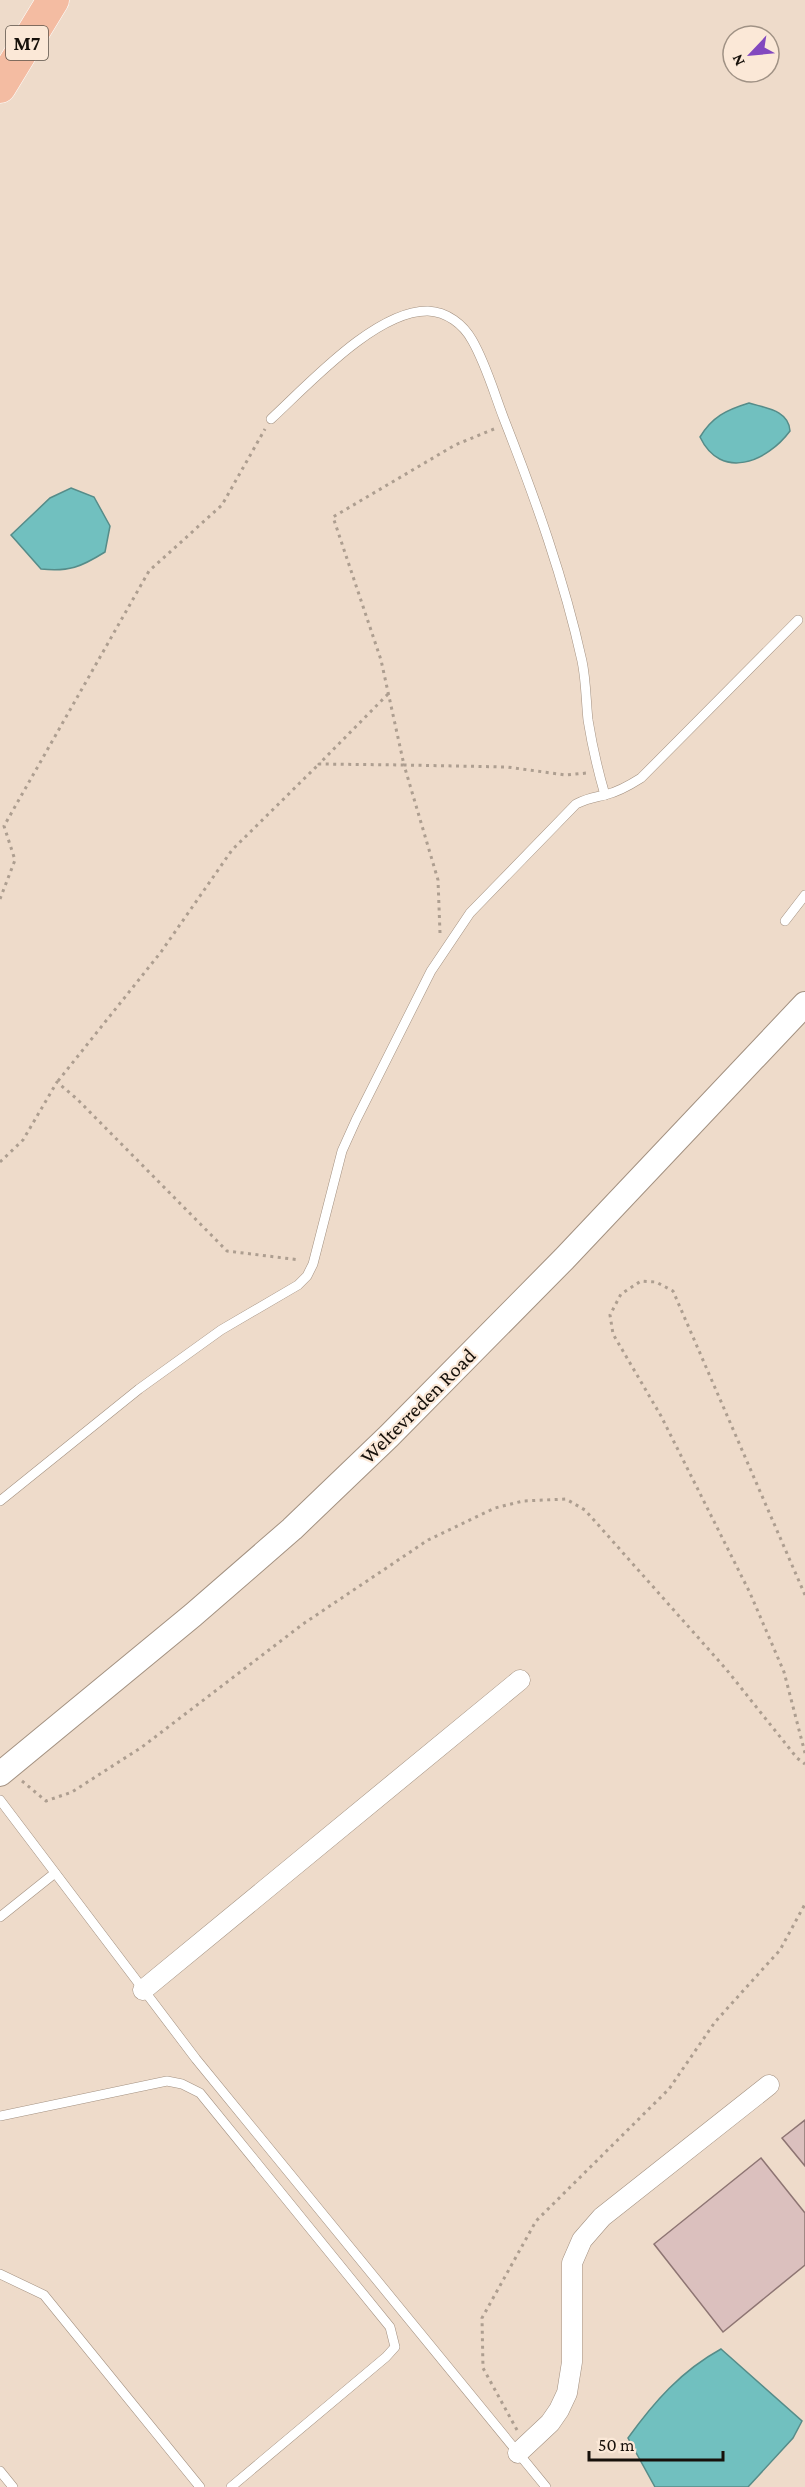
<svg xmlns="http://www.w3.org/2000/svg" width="805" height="2487" font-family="'Crimson Pro',serif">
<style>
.water{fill:#71c0bf;stroke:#568c89;stroke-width:1.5}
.building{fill:#dbc0be;stroke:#8e7573;stroke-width:1.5}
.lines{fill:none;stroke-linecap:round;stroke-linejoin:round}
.service-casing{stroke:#a39181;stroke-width:10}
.minor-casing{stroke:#a39181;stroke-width:21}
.tertiary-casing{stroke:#a39181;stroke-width:26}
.trunk-casing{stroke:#fff;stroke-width:33}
.path{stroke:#ad9e90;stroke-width:3;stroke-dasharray:3 4.5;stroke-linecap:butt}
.service{stroke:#fff;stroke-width:9}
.minor{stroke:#fff;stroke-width:20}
.tertiary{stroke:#fff;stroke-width:24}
.trunk{stroke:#f4bca2;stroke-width:32}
.labels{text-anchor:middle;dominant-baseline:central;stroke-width:4.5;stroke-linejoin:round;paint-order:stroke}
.shield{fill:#fbe8d7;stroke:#5b5248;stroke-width:1.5}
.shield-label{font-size:20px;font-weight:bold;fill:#17110b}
.street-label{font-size:21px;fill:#17110b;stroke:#fbe8d7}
</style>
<rect width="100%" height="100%" fill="#eedbca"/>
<g class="water">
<path d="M 749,403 C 765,408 789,410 790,431 C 767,462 721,481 700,437 C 712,417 726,410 749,403 Z"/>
<path d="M 71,488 L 94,497 L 110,526 L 105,552 C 81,567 69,572 41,569 L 11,535 L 50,498 Z"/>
<path d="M 721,2349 L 802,2421 L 793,2438 L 748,2487 L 655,2487 L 628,2438 C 654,2402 681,2371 721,2349 Z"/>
</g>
<g class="building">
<polygon points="805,2120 805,2166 782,2138"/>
<polygon points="761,2158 805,2213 805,2265 723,2332 654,2244"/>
</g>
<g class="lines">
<defs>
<g id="service">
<path d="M 271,419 C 308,385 376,310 428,311 C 447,312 463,324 472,340 C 486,364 494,393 504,419 C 535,498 564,579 582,661 C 586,680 586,701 588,720 C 592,745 598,771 605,795"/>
<polyline points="785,921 805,895"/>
<path d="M 0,1501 L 139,1389 L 221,1330 L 298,1285 L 307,1276 L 313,1264 L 342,1151 L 356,1120 L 431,971 L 470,913 L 576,804 C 588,798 592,798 605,795 C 618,792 630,785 641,778 L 798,620"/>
<polyline points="0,1800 196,2059 546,2487"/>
<polyline points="0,1917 55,1873"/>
<polyline points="0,2116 167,2081 182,2084 200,2093 390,2327 395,2347 386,2357 231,2487"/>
<polyline points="0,2274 44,2295 200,2487"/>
<polyline points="0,2471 13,2487"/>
</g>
<g id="minor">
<polyline points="143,1990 520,1680"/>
<polyline points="518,2453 550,2423 559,2410 567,2393 572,2362 572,2263 582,2240 602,2217 769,2085"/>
</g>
<polyline id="tertiary" points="0,1774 193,1615 292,1529 389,1436 564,1259 805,1004"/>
<polyline id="trunk" points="0,87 53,0"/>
</defs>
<use href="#service" class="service-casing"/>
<use href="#minor" class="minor-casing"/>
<use href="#tertiary" class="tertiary-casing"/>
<use href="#trunk" class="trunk-casing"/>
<g class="path">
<polyline points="388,694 319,764 404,765 381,660 333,517 455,445 494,429"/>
<polyline points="0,899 15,860 4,826 149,571 222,505 265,429"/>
<polyline points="440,933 438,880 404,765 507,767 566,775 587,773"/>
<polyline points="58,1081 161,952 232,850 319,764"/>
<polyline points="0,1162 23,1140 57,1082 77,1099 227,1251 300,1260"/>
<polyline points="805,1595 673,1291 656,1282 641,1281 621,1294 610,1315 613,1334 661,1416 750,1593 784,1672 805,1753"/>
<polyline points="22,1781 46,1801 72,1792 142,1747 303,1624 428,1540 495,1508 523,1501 566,1499 585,1510 726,1669 797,1758 805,1764"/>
<polyline points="517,2430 483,2368 482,2318 536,2221 669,2089 715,2022 780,1950 805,1904"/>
</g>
<use href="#service" class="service"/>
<use href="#minor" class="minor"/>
<use href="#tertiary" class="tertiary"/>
<use href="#trunk" class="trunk"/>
</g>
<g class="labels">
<rect class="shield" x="6" y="26" width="42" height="34" rx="4.5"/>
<g class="shield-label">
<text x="27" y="43">M7</text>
</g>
<g class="street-label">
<text transform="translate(418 1406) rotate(-45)">Weltevreden Road</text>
</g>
</g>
<g transform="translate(751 54) rotate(244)"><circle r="28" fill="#fbe8d7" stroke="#a09285" stroke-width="1.5"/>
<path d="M0-4.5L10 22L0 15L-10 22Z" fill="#8248bf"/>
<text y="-9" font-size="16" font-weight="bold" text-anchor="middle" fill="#17110b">N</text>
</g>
<path d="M589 2451v9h134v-9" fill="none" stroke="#17110b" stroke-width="3"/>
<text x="598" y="2451" font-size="18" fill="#17110b" stroke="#fbe8d7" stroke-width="4.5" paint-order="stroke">50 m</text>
</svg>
